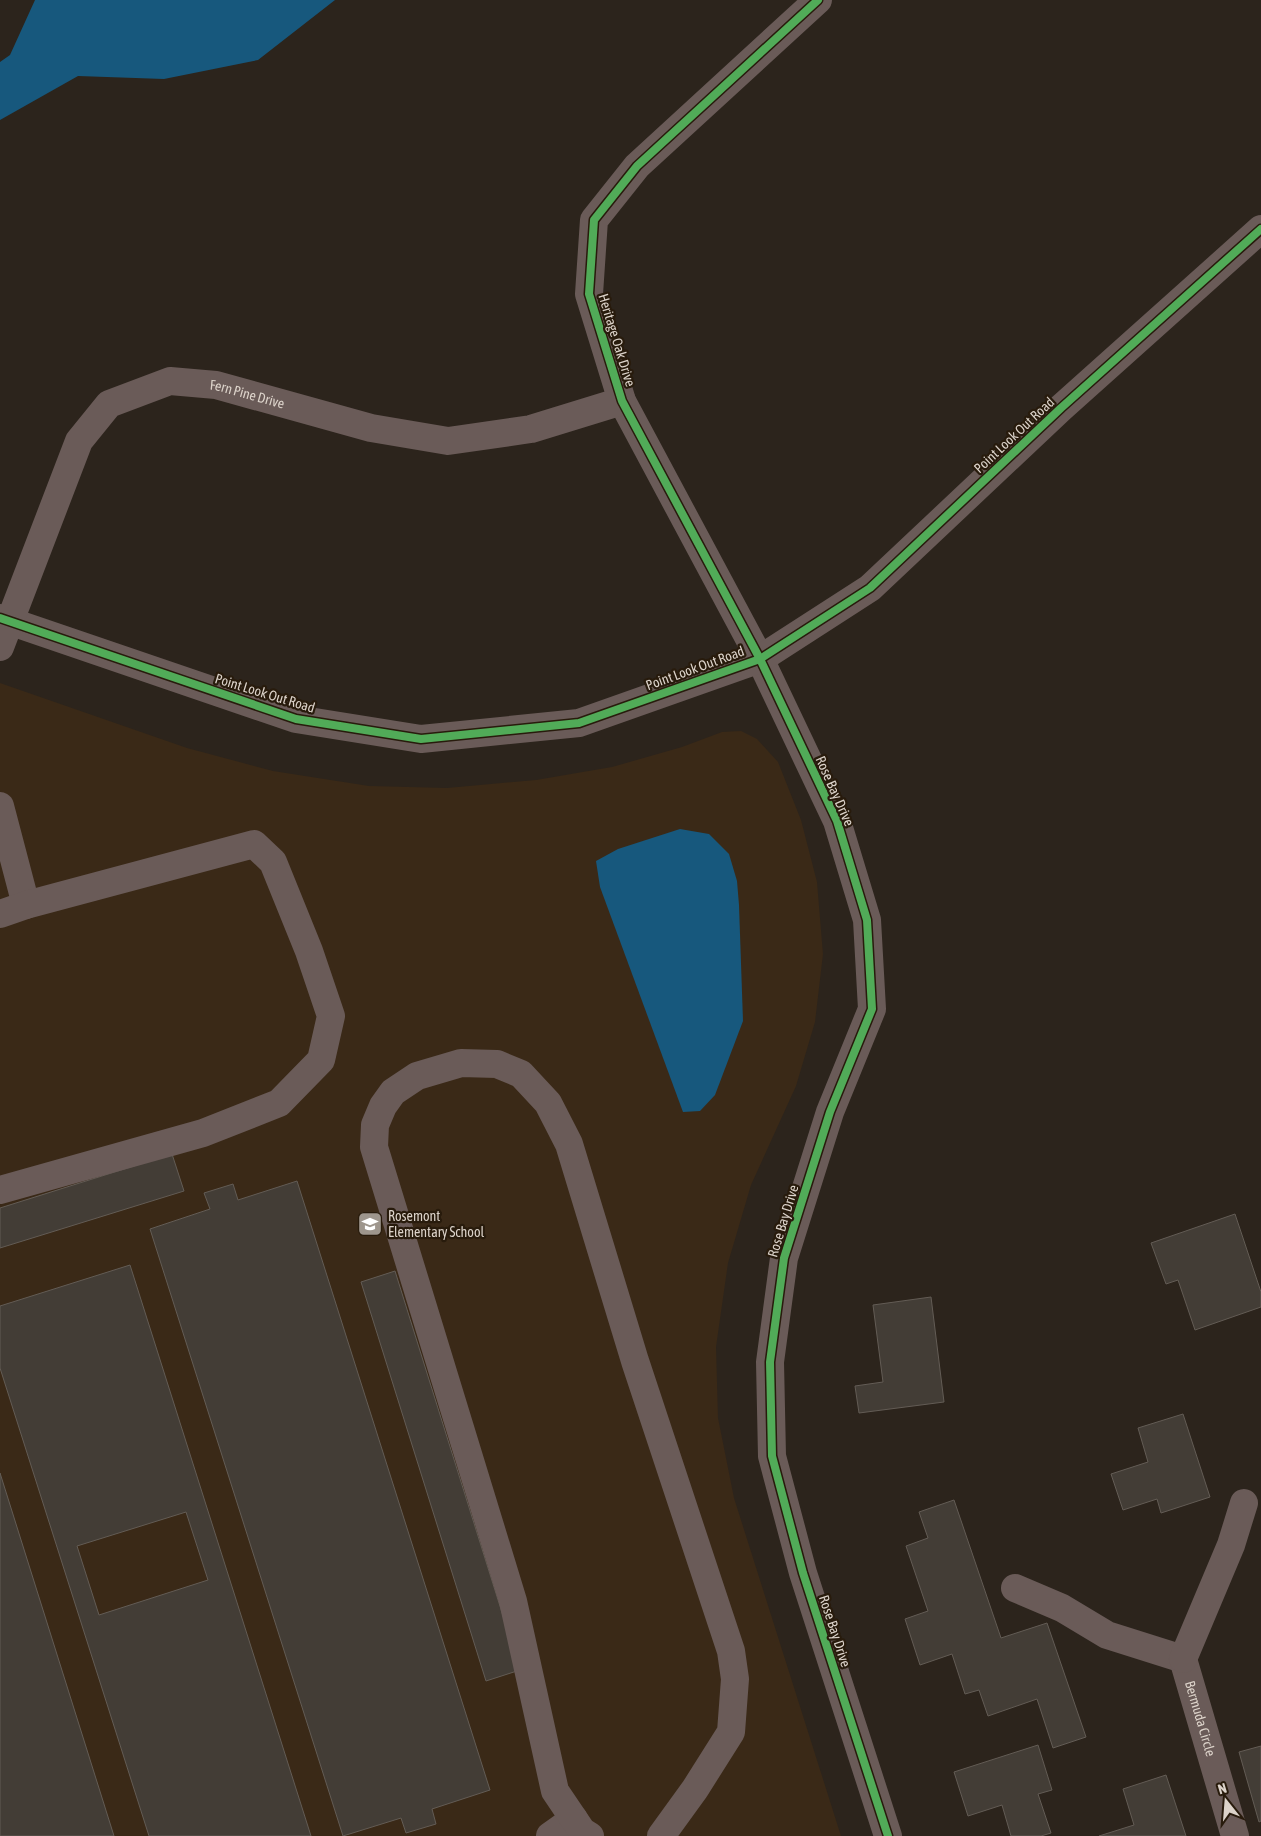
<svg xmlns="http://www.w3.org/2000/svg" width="1261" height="1836" font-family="'Asap Condensed',sans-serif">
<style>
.built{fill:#3a2917}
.water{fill:#17587d}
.building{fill:#433d36;stroke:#635c55;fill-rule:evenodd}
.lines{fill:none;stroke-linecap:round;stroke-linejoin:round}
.minor{stroke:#6a5b58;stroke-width:28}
.cycleway-casing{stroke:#281b0c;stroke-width:11}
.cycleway{stroke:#51ab58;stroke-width:8}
.labels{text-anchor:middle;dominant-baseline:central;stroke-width:4.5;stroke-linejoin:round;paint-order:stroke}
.street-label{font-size:14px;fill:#dcd3ca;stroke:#281b0c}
.poi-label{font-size:14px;fill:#dcd3ca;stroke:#281b0c;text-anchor:start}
</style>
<rect width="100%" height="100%" fill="#2c241c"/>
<polygon class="built" points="0,683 187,748 273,771 369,786 447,788 536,780 612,767 682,747 722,732 741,731 757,739 778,762 801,820 817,882 823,954 815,1022 796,1086 751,1185 728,1263 716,1347 718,1418 734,1498 841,1836 0,1836"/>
<g class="water">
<polygon points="35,0 335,0 258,60 164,79 78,76 0,120 0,62 10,55"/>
<polygon points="680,829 709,834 729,854 737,881 739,905 743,1021 715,1095 700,1111 683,1112 600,887 596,861 618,849"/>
</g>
<g class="building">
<polygon points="172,1154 184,1191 0,1248 0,1208"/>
<polygon points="297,1181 490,1790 432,1809 436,1824 406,1833 401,1818 343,1836 150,1229 210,1209 204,1193 233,1184 238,1200"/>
<polygon points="1235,1214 1261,1292 1261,1307 1195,1330 1178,1280 1166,1284 1151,1243"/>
<path d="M 130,1265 L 311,1836 L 149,1836 L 0,1368 L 0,1306 ZM 186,1512 L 208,1580 L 99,1615 L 77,1546 Z"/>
<polygon points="395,1271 520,1670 486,1681 361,1282"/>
<polygon points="931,1297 944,1402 859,1413 855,1386 883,1382 873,1305"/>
<polygon points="1183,1414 1210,1497 1161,1513 1157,1499 1123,1510 1111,1474 1148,1462 1138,1428"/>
<polygon points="0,1473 114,1836 0,1836"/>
<polygon points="954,1500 1001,1638 1047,1623 1086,1737 1053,1748 1037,1699 988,1716 979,1690 965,1694 952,1654 920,1665 905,1619 928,1611 906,1546 928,1538 919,1512"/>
<polygon points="1038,1745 1052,1790 1038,1794 1051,1833 1041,1836 1011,1836 1002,1805 968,1816 954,1772"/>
<polygon points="1261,1746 1261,1821 1259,1822 1239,1752"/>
<polygon points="1166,1775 1186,1836 1099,1836 1134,1825 1123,1789"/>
</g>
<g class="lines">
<g class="minor">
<polyline points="818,0 637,166 594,220 589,294 622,401 760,659 837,821 867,920 872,1009 830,1112 784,1258 770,1362 772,1456 803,1573 888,1836"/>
<polyline points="0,618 296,719 421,739 579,723 760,659 870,588 1061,408 1261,229"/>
<path id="s1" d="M 0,647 L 79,441 L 109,404 L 170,381 L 216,385 L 371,428 L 448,441 L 531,429 L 622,401"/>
<polyline points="0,806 26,905"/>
<polyline points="0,914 26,905 254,844 273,862 309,951 331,1016 321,1060 279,1103 203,1133 0,1190"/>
<polyline points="1015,1588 1062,1608 1107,1635 1183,1659"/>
<path id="s2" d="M 1183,1659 L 1235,1836"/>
<polyline points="1183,1659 1231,1545 1244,1503"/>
<polyline points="550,1836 574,1819"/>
<polyline points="590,1836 582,1831 555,1791 513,1601 374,1147 375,1125 383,1106 393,1092 417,1076 461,1063 497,1064 521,1074 548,1103 569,1144 635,1361 731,1651 735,1679 731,1732 695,1789 661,1836"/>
</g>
<defs>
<g id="cycleway">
<polyline points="818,0 637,166 594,220 589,294 622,401 760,659 837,821 867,920 872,1009 830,1112 784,1258 770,1362 772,1456 803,1573 888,1836"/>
<polyline points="0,618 296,719 421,739 579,723 760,659 870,588 1061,408 1261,229"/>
</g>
</defs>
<use href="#cycleway" class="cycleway-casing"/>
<use href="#cycleway" class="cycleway"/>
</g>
<defs>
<symbol id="school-square" viewBox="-11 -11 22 22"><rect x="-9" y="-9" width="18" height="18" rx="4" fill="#9e968d" stroke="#281b0c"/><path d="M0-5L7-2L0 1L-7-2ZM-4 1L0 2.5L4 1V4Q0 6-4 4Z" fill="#fff"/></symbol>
</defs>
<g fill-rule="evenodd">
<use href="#school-square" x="356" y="1210" width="28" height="28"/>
</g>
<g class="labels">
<g class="street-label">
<text transform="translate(617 340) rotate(73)">Heritage Oak Drive</text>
<text stroke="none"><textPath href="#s1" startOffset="412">Fern Pine Drive</textPath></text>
<text transform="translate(1014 435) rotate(-43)">Point Look Out Road</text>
<text transform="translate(695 668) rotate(-20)">Point Look Out Road</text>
<text transform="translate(265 693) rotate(17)">Point Look Out Road</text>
<text transform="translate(835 791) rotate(66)">Rose Bay Drive</text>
<text transform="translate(783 1221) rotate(-73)">Rose Bay Drive</text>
<text transform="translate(835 1631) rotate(72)">Rose Bay Drive</text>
<text stroke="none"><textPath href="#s2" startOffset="62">Bermuda Circle</textPath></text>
</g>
<g class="poi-label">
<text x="388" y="1216">Rosemont<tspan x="388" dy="16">Elementary School</tspan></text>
</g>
</g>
<g transform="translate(1226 1801) rotate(343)" stroke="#281b0c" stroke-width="4" paint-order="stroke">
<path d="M0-4L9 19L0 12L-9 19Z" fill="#dcd3ca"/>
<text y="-8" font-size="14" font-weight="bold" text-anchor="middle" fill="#dcd3ca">N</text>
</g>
</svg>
